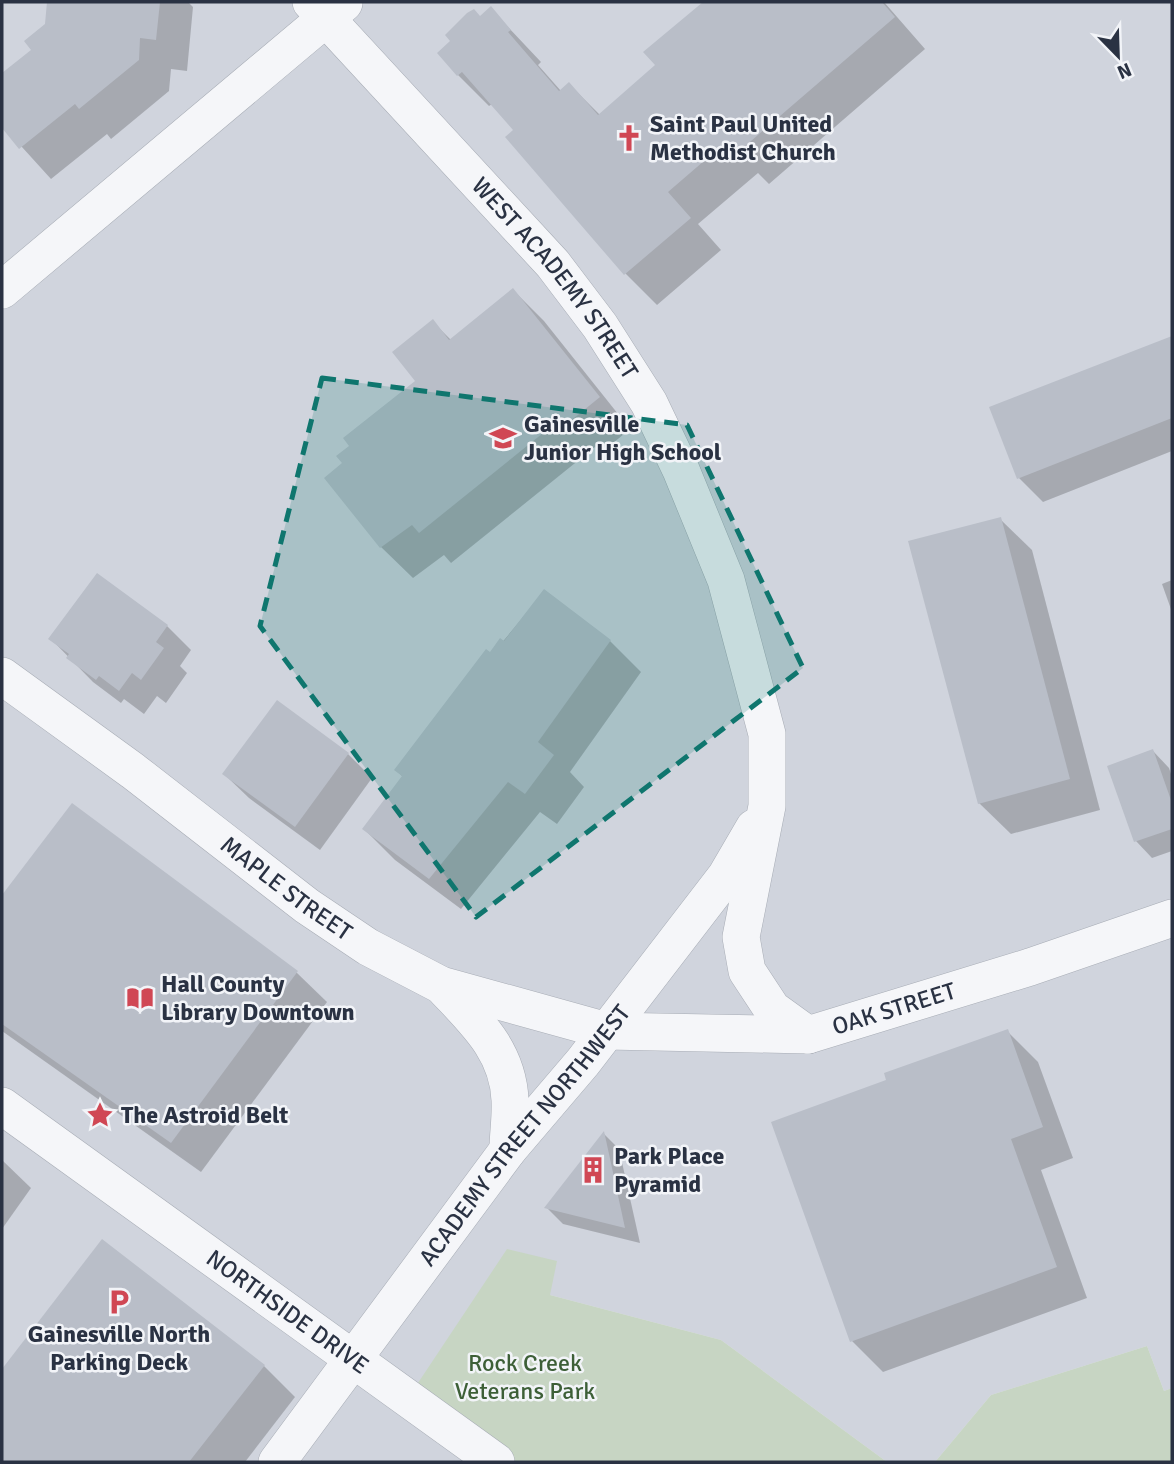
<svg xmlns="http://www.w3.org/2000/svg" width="1174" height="1464" font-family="Signika,sans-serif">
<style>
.built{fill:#d0d4dd}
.green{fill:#c7d5c3}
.shadow{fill:#0003}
.building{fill:#b9bec8}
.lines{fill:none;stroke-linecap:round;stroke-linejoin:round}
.minor-casing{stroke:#a7acb5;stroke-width:38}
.minor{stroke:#f5f6f9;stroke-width:37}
.marked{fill:#0f766e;fill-opacity:0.2;stroke:#0f766e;stroke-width:5;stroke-dasharray:14 9;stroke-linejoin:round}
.labels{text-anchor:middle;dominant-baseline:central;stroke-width:5;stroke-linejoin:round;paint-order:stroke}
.poi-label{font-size:24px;font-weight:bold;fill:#2a3243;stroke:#f2f4f8;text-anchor:start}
.street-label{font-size:24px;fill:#2a3243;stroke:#f2f4f8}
.park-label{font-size:24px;fill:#3d5f37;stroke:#f2f4f8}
</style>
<rect width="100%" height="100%" fill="#e2e5eb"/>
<polygon class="built" points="2,2 1172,2 1172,1388 1164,1391 1147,1346 991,1395 935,1462 887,1462 721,1340 550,1295 496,1462 2,1462"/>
<g class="green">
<polygon points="507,1249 557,1261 550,1295 721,1340 887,1462 496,1462 408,1398"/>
<polygon points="1147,1346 1164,1391 1172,1388 1172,1462 935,1462 991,1395"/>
</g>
<g class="shadow">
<polygon points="49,2 188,2 193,7 187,71 171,69 169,91 111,139 107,134 51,179 2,125 2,76 34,50 47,24"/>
<polygon points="705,2 884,2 925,49 769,184 758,173 698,224 721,250 657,305 626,274 507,137 515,130 492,104 489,106 458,75 481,18 491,9 541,62 538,65 561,91 569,84 600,115 657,66 645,52"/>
<polygon points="513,290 544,321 630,429 601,453 595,447 451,563 444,555 413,578 381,547 326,479 344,464 418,381 433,322 451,340"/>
<polygon points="1172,338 1172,451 1043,502 1019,478 991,408"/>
<polygon points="1000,519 1032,550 1100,810 1011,834 979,803"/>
<polygon points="1172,580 1172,612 1162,584"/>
<polygon points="544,592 610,641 641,672 570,772 584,787 557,824 540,812 461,909 395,860 364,829 403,777 396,770"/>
<polygon points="167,626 191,650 180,666 187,673 166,703 157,696 144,714 124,699 121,703 93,682 51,639"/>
<polygon points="1153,751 1169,768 1172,777 1172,851 1152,858 1136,841"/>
<polygon points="348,754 372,778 320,850 249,798 224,774"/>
<polygon points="72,806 297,973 327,1002 201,1172 2,1031 2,898"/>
<polygon points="1007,1031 1038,1062 1073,1158 1041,1170 1087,1298 883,1372 852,1341 888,1081"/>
<polygon points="604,1134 619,1149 640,1243 563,1224 547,1208"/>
<polygon points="2,1160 31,1188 2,1229"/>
<polygon points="103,1242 264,1366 295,1397 245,1462 2,1462 2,1372"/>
</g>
<g class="building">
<polygon points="47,2 160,2 156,40 140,38 139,60 79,109 75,104 19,149 2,128 2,73 31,50 24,41 45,24"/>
<polygon points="703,2 882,2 895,17 736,154 726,142 668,192 691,218 624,275 505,137 513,130 462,72 457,76 437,53 450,41 445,35 467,13 474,9 480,16 491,6 511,30 508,32 559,91 569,82 598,115 655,65 643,52"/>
<polygon points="513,288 600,397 568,423 563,417 419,533 412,525 380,548 324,478 342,463 336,456 349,446 343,438 415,381 392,352 433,319 449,340"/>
<polygon points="1172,336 1172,418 1017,479 989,407"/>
<polygon points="1001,517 1070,779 978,804 908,541"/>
<polygon points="97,573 168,625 156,642 164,648 141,680 132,673 119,691 99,676 96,680 66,658 69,654 48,639"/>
<polygon points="544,589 611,640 538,742 554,755 525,794 508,782 429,879 362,829 402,776 394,770 486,649 490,652 500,638 504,641"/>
<polygon points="277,700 349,753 295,827 222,774"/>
<polygon points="1153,749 1172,803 1172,829 1134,842 1107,766"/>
<polygon points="72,803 298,971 171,1143 2,1024 2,895"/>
<polygon points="1008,1029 1043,1127 1011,1139 1057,1267 850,1342 771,1122 886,1080 884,1073"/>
<polygon points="604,1131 625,1228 544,1208"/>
<polygon points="102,1239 265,1365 189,1462 2,1462 2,1369"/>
</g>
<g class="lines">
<defs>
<g id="minor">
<path id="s1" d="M 311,2 L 553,264 L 600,326 L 649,403 L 681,470 L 726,580 L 767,734 L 767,806 L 741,937 L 747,971 L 772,1009 L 808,1035"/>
<polyline points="2,290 344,3"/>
<path id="s2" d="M 2,676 L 133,771 L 307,906 L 368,947 L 441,985 L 607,1031 L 808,1035 L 1030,967 L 1172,918"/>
<path d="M 445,989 C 476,1022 508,1051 510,1100 C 511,1117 508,1134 508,1150"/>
<path id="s3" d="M 2,1106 L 496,1462"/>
<path id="s4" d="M 277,1462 L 508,1150 L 583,1062 L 726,876 L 754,828"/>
</g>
</defs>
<use href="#minor" class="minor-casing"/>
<use href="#minor" class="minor"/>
</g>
<path class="marked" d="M 322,378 L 687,425 L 803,668 L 476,917 L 260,626 Z"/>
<defs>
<symbol id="church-bare" viewBox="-9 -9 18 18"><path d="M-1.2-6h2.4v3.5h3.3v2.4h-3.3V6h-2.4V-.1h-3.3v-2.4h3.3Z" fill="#d04754" stroke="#f2f4f8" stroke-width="2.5" paint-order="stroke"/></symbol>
<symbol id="school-bare" viewBox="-9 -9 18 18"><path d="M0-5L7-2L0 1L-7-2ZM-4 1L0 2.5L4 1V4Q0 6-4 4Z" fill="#d04754" stroke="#f2f4f8" stroke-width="2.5" paint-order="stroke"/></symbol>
<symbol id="library-bare" viewBox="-9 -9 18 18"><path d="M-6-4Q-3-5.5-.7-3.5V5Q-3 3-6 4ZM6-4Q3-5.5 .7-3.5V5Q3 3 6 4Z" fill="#d04754" stroke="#f2f4f8" stroke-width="2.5" paint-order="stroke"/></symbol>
<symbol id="sight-bare" viewBox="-9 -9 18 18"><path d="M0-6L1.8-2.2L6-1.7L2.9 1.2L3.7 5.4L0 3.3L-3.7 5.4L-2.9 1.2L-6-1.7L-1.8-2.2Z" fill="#d04754" stroke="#f2f4f8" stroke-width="2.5" paint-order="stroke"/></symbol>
<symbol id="building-bare" viewBox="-9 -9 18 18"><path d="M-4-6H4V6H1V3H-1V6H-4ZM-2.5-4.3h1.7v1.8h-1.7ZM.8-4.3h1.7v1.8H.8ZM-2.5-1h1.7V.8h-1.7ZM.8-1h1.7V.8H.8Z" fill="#d04754" stroke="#f2f4f8" stroke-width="2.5" paint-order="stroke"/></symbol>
<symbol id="parking-bare" viewBox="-9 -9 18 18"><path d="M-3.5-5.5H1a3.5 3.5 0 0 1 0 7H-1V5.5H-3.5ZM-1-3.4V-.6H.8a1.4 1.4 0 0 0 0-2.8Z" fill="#d04754" stroke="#f2f4f8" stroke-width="2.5" paint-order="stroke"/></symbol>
</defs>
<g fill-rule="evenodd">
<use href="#church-bare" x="610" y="119" width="38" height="38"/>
<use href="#school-bare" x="484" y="419" width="38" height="38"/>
<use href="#library-bare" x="121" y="979" width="38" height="38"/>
<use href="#sight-bare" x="81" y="1096" width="38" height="38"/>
<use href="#building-bare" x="574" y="1151" width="38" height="38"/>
<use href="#parking-bare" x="100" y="1283" width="38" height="38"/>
</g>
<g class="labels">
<g class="poi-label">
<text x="650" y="124">Saint Paul United<tspan x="650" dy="28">Methodist Church</tspan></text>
<text x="524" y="424">Gainesville<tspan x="524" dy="28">Junior High School</tspan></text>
<text x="161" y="984">Hall County<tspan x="161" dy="28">Library Downtown</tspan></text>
<text x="121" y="1115">The Astroid Belt</text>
<text x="614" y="1156">Park Place<tspan x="614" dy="28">Pyramid</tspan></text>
<text x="119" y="1334" text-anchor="middle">Gainesville North<tspan x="119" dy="28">Parking Deck</tspan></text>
</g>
<g class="street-label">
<text stroke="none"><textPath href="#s1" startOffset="369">WEST ACADEMY STREET</textPath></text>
<text stroke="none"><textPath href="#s2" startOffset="355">MAPLE STREET</textPath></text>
<text stroke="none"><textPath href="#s2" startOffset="1001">OAK STREET</textPath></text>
<text stroke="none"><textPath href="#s4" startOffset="410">ACADEMY STREET NORTHWEST</textPath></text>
<text stroke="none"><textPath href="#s3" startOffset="352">NORTHSIDE DRIVE</textPath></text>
</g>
<g class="park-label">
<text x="525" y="1363">Rock Creek<tspan x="525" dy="28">Veterans Park</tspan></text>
</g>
</g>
<rect width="1174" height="1464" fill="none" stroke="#2a3243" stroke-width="7"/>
<g transform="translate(1118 56) rotate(157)" stroke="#f2f4f8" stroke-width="5" paint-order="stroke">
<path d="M0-5L12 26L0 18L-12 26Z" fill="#2a3243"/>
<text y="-10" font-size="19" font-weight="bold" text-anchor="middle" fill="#2a3243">N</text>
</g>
</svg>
